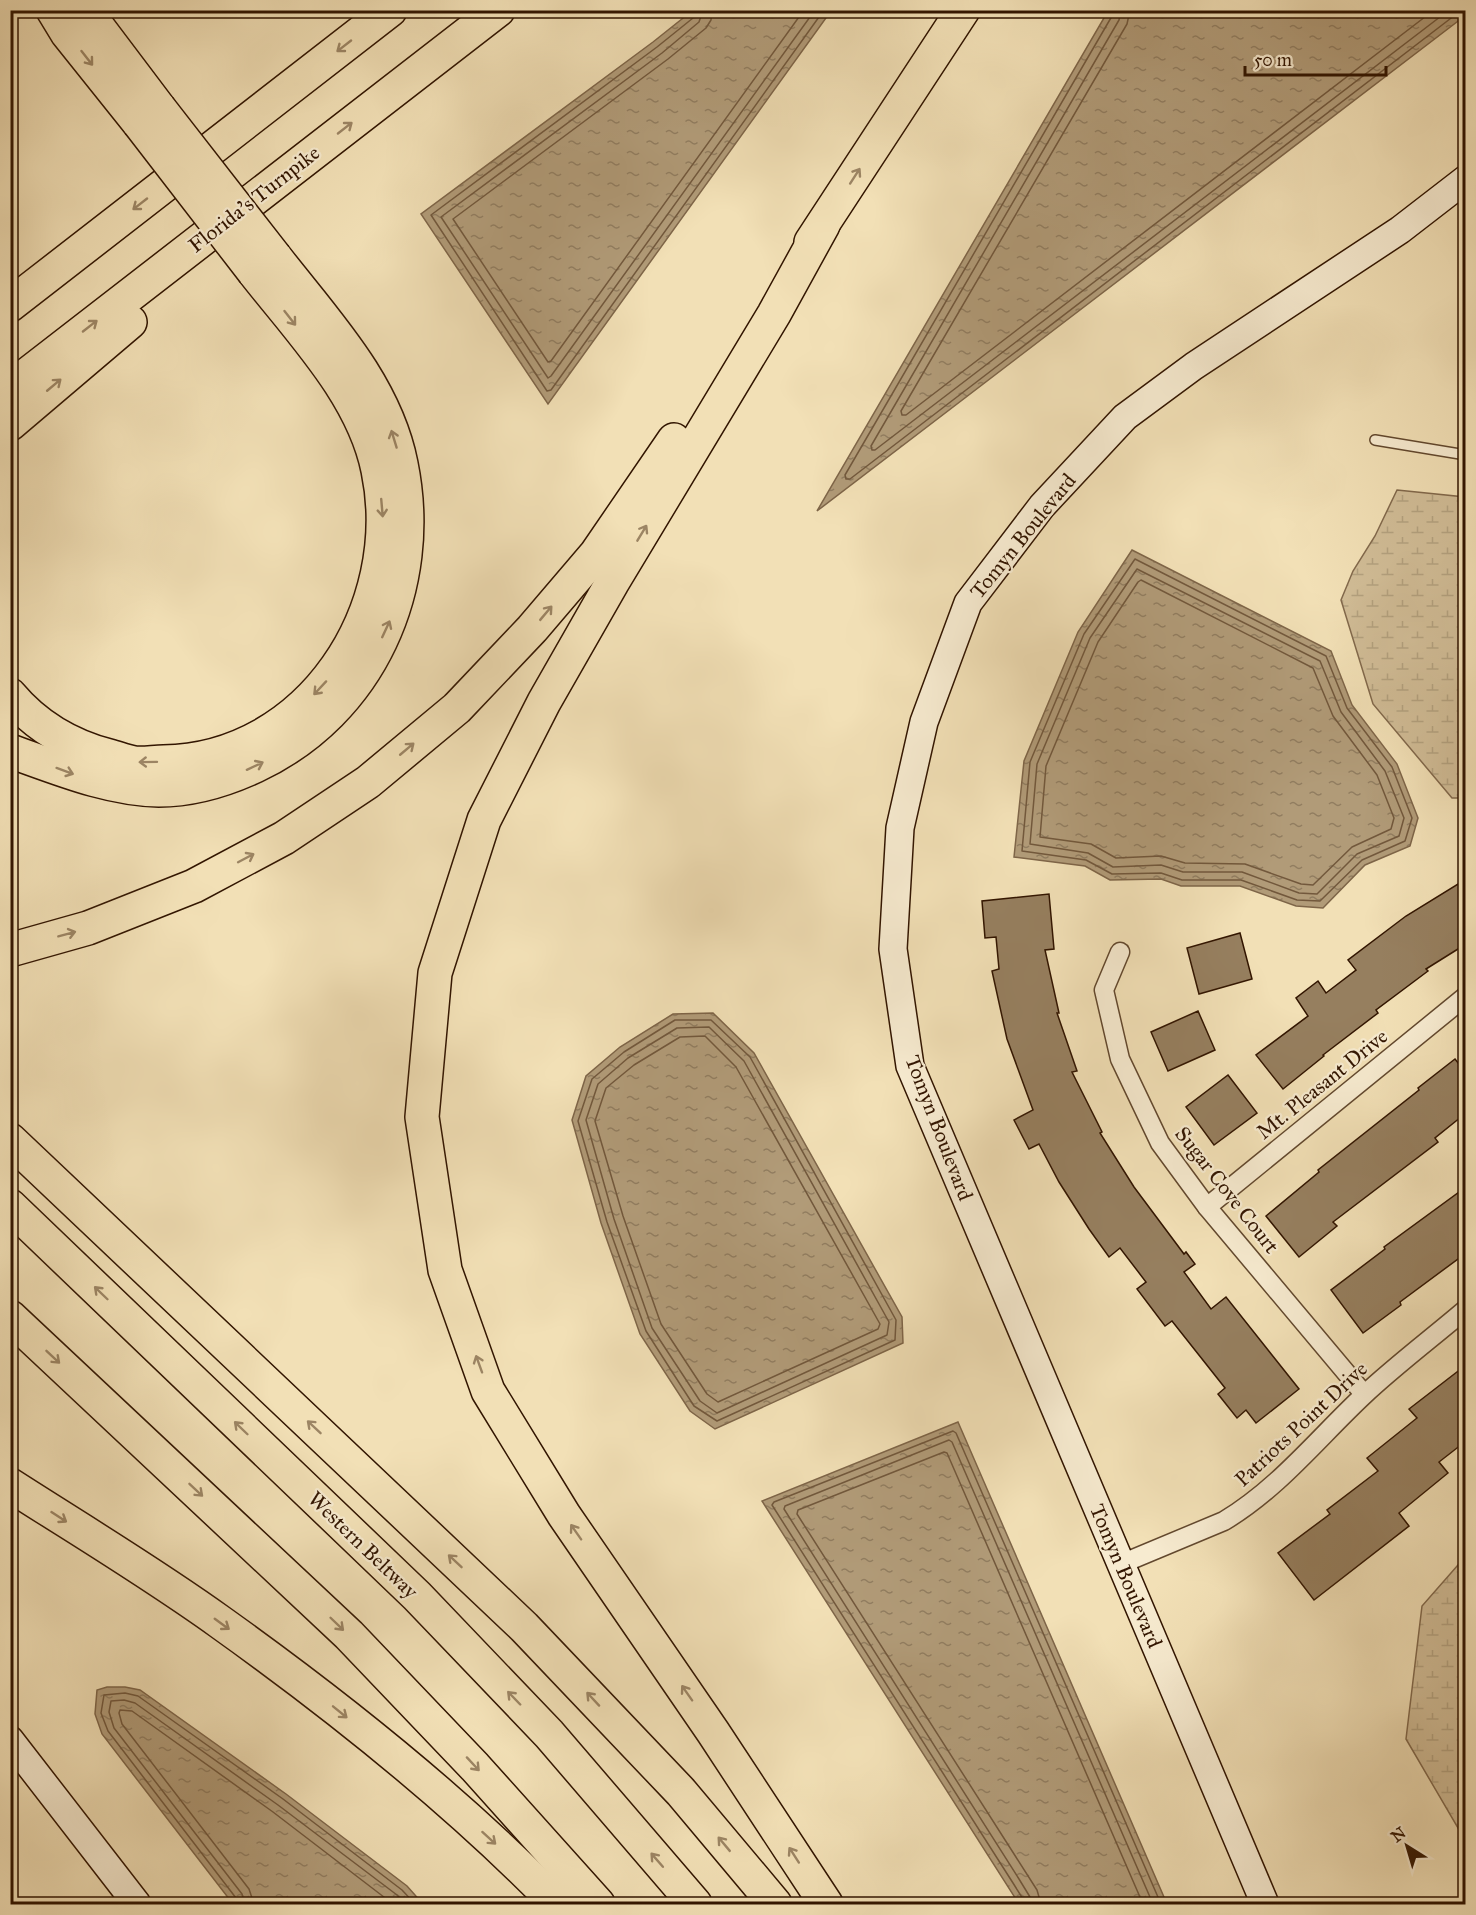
<svg xmlns="http://www.w3.org/2000/svg" width="1476" height="1915" font-family="'IM FELL Great Primer',serif">
<style>
.wetland{fill:url(#wetland-marsh);stroke:#82694c;stroke-width:1.5}
.water{fill:url(#water-ripples);stroke:#7e6548;stroke-width:1.5}
.lines{fill:none;stroke-linecap:round;stroke-linejoin:round}
.shore{stroke:#72583c;stroke-width:1.5}
.building{fill:#967f5f;stroke:#321500;stroke-width:1.5}
.lane-casing{stroke:#62482e;stroke-width:12}
.street-casing{stroke:#62482e;stroke-width:21}
.secondary-casing{stroke:#321500;stroke-width:30}
.highway-casing{stroke:#321500;stroke-width:36}
.lane{stroke:#f7ebd0;stroke-width:9}
.street{stroke:#f7ebd0;stroke-width:18}
.secondary{stroke:#f7ebd0;stroke-width:27}
.highway{stroke:#f2e0b6;stroke-width:33}
.highway-bridge-casing{stroke:#321500;stroke-width:36;stroke-linecap:butt}
.highway-bridge{stroke:#f2e0b6;stroke-width:33}
.oneway{stroke:#9c8564}
.labels{text-anchor:middle;dominant-baseline:central;stroke-width:4.5;stroke-linejoin:round;paint-order:stroke}
.street-label{font-size:21px;fill:#321500;stroke:#f7ebd0}
</style>
<defs>
<pattern id="wetland-marsh" width="20" height="14" patternUnits="userSpaceOnUse" patternTransform="scale(1.5)"><rect width="20" height="14" fill="#d1bd97"/><path d="M1 5h8M5 5V1M11 12h8M15 12V8" fill="none" stroke="#b4a280"/></pattern>
<pattern id="water-ripples" width="26" height="14" patternUnits="userSpaceOnUse" patternTransform="scale(1.5)"><rect width="26" height="14" fill="#b19b78"/><path d="M2 4q2-2 4 0t4 0M15 11q2-2 4 0t4 0" fill="none" stroke="#917d60"/></pattern>
</defs>
<rect width="100%" height="100%" fill="#f2e0b6"/>
<filter id="stains"><feTurbulence type="fractalNoise" baseFrequency=".00333" numOctaves="4"/><feColorMatrix values="0 0 0 0 .2 0 0 0 0 .09 0 0 0 0 .02 0 0 0 .5 -.17"/></filter>
<radialGradient id="worn" r=".72"><stop offset=".6" stop-color="#630" stop-opacity="0"/><stop offset="1" stop-color="#630" stop-opacity=".3"/></radialGradient>
<g class="wetland">
<polygon points="1397,490 1465,497 1465,798 1452,798 1373,704 1341,600 1353,571 1375,536"/>
<polygon points="1465,1557 1465,1840 1406,1739 1422,1606"/>
</g>
<g class="water">
<polygon points="692,11 831,11 548,404 421,214 653,42"/>
<polygon points="1108,11 1465,10 1466,15 817,511"/>
<polygon points="1132,550 1331,651 1352,705 1397,764 1418,818 1410,846 1365,865 1323,908 1296,906 1240,886 1181,886 1161,879 1110,880 1085,866 1014,857 1024,761 1078,632"/>
<polygon points="713,1013 754,1053 902,1317 903,1343 715,1429 690,1411 640,1334 601,1223 572,1120 586,1076 620,1047 673,1014"/>
<polygon points="958,1422 1167,1904 1019,1904 762,1501"/>
<polygon points="107,1687 125,1687 140,1690 286,1794 407,1886 423,1904 233,1904 102,1734 95,1714 97,1690"/>
</g>
<g class="lines">
<g class="shore">
<polyline points="695,10 693,18 657,47 431,215 547,391 551,390 824,10"/>
<polyline points="703,10 699,22 662,53 441,217 548,378 551,376 815,10"/>
<polyline points="712,10 711,20 706,28 668,59 453,219 548,362 551,361 804,10"/>
<polyline points="1113,10 1112,16 845,475 846,479 850,479 1459,12 1466,11"/>
<polyline points="1121,10 1119,20 871,446 872,450 875,450 1449,10"/>
<polyline points="1130,10 1127,24 901,411 902,415 906,415 1434,10"/>
<polygon points="1135,559 1326,656 1347,708 1392,767 1412,818 1405,841 1362,860 1320,901 1297,900 1241,880 1182,880 1161,873 1112,874 1086,860 1022,851 1030,762 1084,634"/>
<polygon points="1137,569 1320,661 1341,712 1385,771 1404,818 1399,836 1357,854 1317,894 1299,893 1242,872 1183,872 1161,865 1113,867 1088,853 1030,844 1037,764 1090,638"/>
<polygon points="1141,580 1313,668 1333,716 1377,775 1394,818 1391,829 1352,847 1313,885 1301,884 1245,864 1185,863 1161,856 1116,858 1091,844 1040,837 1046,766 1098,642 1138,582"/>
<polygon points="675,1020 711,1020 750,1057 896,1320 895,1340 717,1421 694,1406 646,1331 607,1222 578,1121 592,1079 624,1052"/>
<polygon points="709,1027 744,1061 889,1322 887,1335 717,1413 700,1401 652,1328 614,1219 586,1120 598,1084 628,1058 677,1028"/>
<polygon points="680,1037 705,1036 736,1067 880,1324 878,1329 718,1402 707,1394 661,1324 623,1216 595,1121 606,1088 634,1065"/>
<polyline points="237,1904 236,1898 108,1731 101,1713 104,1695 125,1693 138,1696 283,1799 402,1890 415,1904"/>
<polyline points="245,1904 242,1894 114,1728 109,1712 111,1701 124,1700 135,1703 278,1805 397,1895 405,1904"/>
<polyline points="254,1904 249,1889 122,1724 119,1713 120,1710 132,1711 273,1812 393,1904"/>
<polyline points="1024,1904 1023,1899 1013,1883 772,1505 774,1502 953,1431 956,1433 1161,1904"/>
<polyline points="1031,1904 1030,1897 1019,1879 784,1509 785,1506 949,1440 952,1442 1153,1904"/>
<polyline points="1041,1904 1037,1890 797,1514 798,1510 944,1452 947,1453 1143,1904"/>
</g>
</g>
<g class="building">
<polygon points="1458,884 1466,897 1466,944 1426,969 1428,971 1376,1010 1378,1013 1323,1055 1324,1056 1283,1089 1256,1055 1308,1016 1296,998 1318,981 1326,993 1356,970 1348,960 1406,916"/>
<polygon points="1049,894 1054,949 1045,950 1059,1013 1057,1013 1077,1071 1072,1072 1102,1132 1100,1133 1134,1187 1184,1254 1186,1252 1195,1264 1184,1272 1211,1309 1226,1297 1299,1389 1256,1423 1246,1410 1237,1418 1218,1394 1225,1388 1172,1321 1165,1326 1137,1289 1146,1282 1120,1248 1109,1257 1089,1229 1059,1182 1039,1144 1029,1149 1014,1120 1033,1110 1007,1039 992,971 999,969 996,937 985,938 982,901"/>
<polygon points="1240,933 1252,979 1199,994 1187,948"/>
<polygon points="1198,1011 1215,1050 1168,1071 1151,1032"/>
<polygon points="1455,1059 1466,1073 1466,1113 1435,1138 1438,1142 1333,1222 1337,1226 1299,1257 1266,1216 1319,1172 1318,1170 1419,1090 1418,1088"/>
<polygon points="1228,1075 1257,1113 1214,1145 1186,1107"/>
<polygon points="1466,1187 1466,1253 1400,1302 1401,1305 1363,1333 1331,1290 1385,1249 1384,1247"/>
<polygon points="1466,1365 1466,1421 1459,1426 1466,1434 1466,1441 1439,1462 1448,1473 1399,1513 1409,1526 1314,1600 1278,1553 1330,1514 1327,1510 1378,1471 1367,1458 1417,1418 1409,1409"/>
</g>
<g class="lines">
<defs>
<polyline id="lane" points="1375,440 1466,455"/>
<g id="street">
<polyline points="1120,952 1104,990 1120,1059 1160,1143 1207,1207 1364,1394"/>
<polyline points="1207,1207 1466,996"/>
<path d="M 1121,1564 L 1224,1521 C 1279,1488 1318,1438 1364,1395 C 1396,1365 1432,1338 1466,1309"/>
</g>
<g id="secondary">
<polyline points="10,1740 137,1904"/>
<polyline points="1265,1904 910,1066 893,949 900,828 924,722 968,603 1042,506 1125,417 1194,366 1400,230 1466,179"/>
</g>
<g id="highway">
<polyline points="53,10 67,33 139,123"/>
<polyline points="85,10 159,108"/>
<polyline points="823,225 774,314 612,583 544,702 484,820 435,973 422,1117 445,1270 488,1391 564,1515 713,1732 826,1904"/>
<polyline points="811,242 963,10"/>
<polyline points="10,305 390,10"/>
<polyline points="10,388 498,10"/>
<polyline points="10,424 130,322"/>
<path d="M 10,695 C 36,726 71,746 109,756 C 117,758 127,762 135,763 C 144,764 154,762 163,762 C 310,760 407,609 378,470 C 363,395 300,331 254,272"/>
<path d="M 10,751 C 58,768 108,789 159,790 C 193,790 225,780 255,766 C 370,712 426,587 401,464 C 385,383 324,320 275,257"/>
<polyline points="10,950 88,928 194,886 284,838 368,782 457,708 532,629 596,554 674,440"/>
<polyline points="10,1140 524,1627 681,1792 775,1904"/>
<polyline points="10,1206 417,1596 549,1734 695,1904"/>
<polyline points="10,1317 349,1635 475,1767 598,1904"/>
<path d="M 10,1485 C 80,1530 152,1573 220,1622 C 339,1707 455,1799 557,1904"/>
</g>
</defs>
<use href="#lane" class="lane-casing"/>
<use href="#street" class="street-casing"/>
<use href="#secondary" class="secondary-casing"/>
<use href="#highway" class="highway-casing"/>
<use href="#lane" class="lane"/>
<use href="#street" class="street"/>
<use href="#secondary" class="secondary"/>
<use href="#highway" class="highway"/>
<defs>
<g id="highway-bridge">
<polyline points="159,108 275,257"/>
<polyline points="139,123 254,272"/>
</g>
</defs>
<use href="#highway-bridge" class="highway-bridge-casing"/>
<use href="#highway-bridge" class="highway-bridge"/>
</g>
<defs><path id="oneway-shaft" d="M-6 0H5M1.5-3L5.5 0L1.5 3" fill="none" stroke-width="1.6" stroke-linecap="round" stroke-linejoin="round" transform="scale(1.5)"/></defs>
<g class="oneway">
<use href="#oneway-shaft" transform="translate(344 46) rotate(142)"/>
<use href="#oneway-shaft" transform="translate(87 58) rotate(52)"/>
<use href="#oneway-shaft" transform="translate(345 128) rotate(-38)"/>
<use href="#oneway-shaft" transform="translate(855 176) rotate(-57)"/>
<use href="#oneway-shaft" transform="translate(140 204) rotate(142)"/>
<use href="#oneway-shaft" transform="translate(290 318) rotate(52)"/>
<use href="#oneway-shaft" transform="translate(90 326) rotate(-38)"/>
<use href="#oneway-shaft" transform="translate(54 385) rotate(-40)"/>
<use href="#oneway-shaft" transform="translate(394 439) rotate(-107)"/>
<use href="#oneway-shaft" transform="translate(382 508) rotate(85)"/>
<use href="#oneway-shaft" transform="translate(642 533) rotate(-59)"/>
<use href="#oneway-shaft" transform="translate(546 613) rotate(-50)"/>
<use href="#oneway-shaft" transform="translate(386 629) rotate(-65)"/>
<use href="#oneway-shaft" transform="translate(320 688) rotate(133)"/>
<use href="#oneway-shaft" transform="translate(407 749) rotate(-40)"/>
<use href="#oneway-shaft" transform="translate(148 762) rotate(179)"/>
<use href="#oneway-shaft" transform="translate(255 766) rotate(-25)"/>
<use href="#oneway-shaft" transform="translate(65 771) rotate(20)"/>
<use href="#oneway-shaft" transform="translate(246 858) rotate(-28)"/>
<use href="#oneway-shaft" transform="translate(67 934) rotate(-15)"/>
<use href="#oneway-shaft" transform="translate(101 1293) rotate(-136)"/>
<use href="#oneway-shaft" transform="translate(53 1357) rotate(43)"/>
<use href="#oneway-shaft" transform="translate(479 1364) rotate(-110)"/>
<use href="#oneway-shaft" transform="translate(314 1427) rotate(-137)"/>
<use href="#oneway-shaft" transform="translate(241 1428) rotate(-136)"/>
<use href="#oneway-shaft" transform="translate(196 1490) rotate(43)"/>
<use href="#oneway-shaft" transform="translate(59 1517) rotate(33)"/>
<use href="#oneway-shaft" transform="translate(576 1532) rotate(-125)"/>
<use href="#oneway-shaft" transform="translate(455 1561) rotate(-137)"/>
<use href="#oneway-shaft" transform="translate(222 1624) rotate(36)"/>
<use href="#oneway-shaft" transform="translate(337 1624) rotate(44)"/>
<use href="#oneway-shaft" transform="translate(687 1693) rotate(-125)"/>
<use href="#oneway-shaft" transform="translate(514 1698) rotate(-134)"/>
<use href="#oneway-shaft" transform="translate(593 1699) rotate(-133)"/>
<use href="#oneway-shaft" transform="translate(340 1712) rotate(39)"/>
<use href="#oneway-shaft" transform="translate(473 1764) rotate(47)"/>
<use href="#oneway-shaft" transform="translate(489 1838) rotate(42)"/>
<use href="#oneway-shaft" transform="translate(724 1844) rotate(-130)"/>
<use href="#oneway-shaft" transform="translate(794 1855) rotate(-123)"/>
<use href="#oneway-shaft" transform="translate(657 1860) rotate(-131)"/>
</g>
<g class="labels">
<g class="street-label">
<text transform="translate(254 199) rotate(-38)">Florida's Turnpike</text>
<text transform="translate(1023 536) rotate(-51)">Tomyn Boulevard</text>
<text transform="translate(1322 1084) rotate(-39)">Mt. Pleasant Drive</text>
<text transform="translate(939 1128) rotate(69)">Tomyn Boulevard</text>
<text transform="translate(1227 1190) rotate(52)">Sugar Cove Court</text>
<text transform="translate(1301 1424) rotate(-43)">Patriots Point Drive</text>
<text transform="translate(363 1545) rotate(44)">Western Beltway</text>
<text transform="translate(1126 1576) rotate(67)">Tomyn Boulevard</text>
</g>
</g>
<rect width="1476" height="1915" fill="none" stroke="#f2e0b6" stroke-width="36"/>
<rect x="12" y="12" width="1452" height="1891" fill="none" stroke="#321500" stroke-width="3"/>
<rect x="18" y="18" width="1440" height="1879" fill="none" stroke="#321500" stroke-width="1.5"/>
<g transform="translate(1407 1846) rotate(323)" stroke="#f7ebd0" stroke-width="4.5" paint-order="stroke">
<path d="M0-4.5L10 22L0 15L-10 22Z" fill="#321500"/>
<text y="-9" font-size="16" font-weight="bold" text-anchor="middle" fill="#321500">N</text>
</g>
<path d="M1245 66v9h141v-9" fill="none" stroke="#321500" stroke-width="3"/>
<text x="1254" y="66" font-size="18" fill="#321500" stroke="#f7ebd0" stroke-width="4.5" paint-order="stroke">50 m</text>
<rect width="100%" height="100%" filter="url(#stains)"/>
<rect width="100%" height="100%" fill="url(#worn)"/>
</svg>
